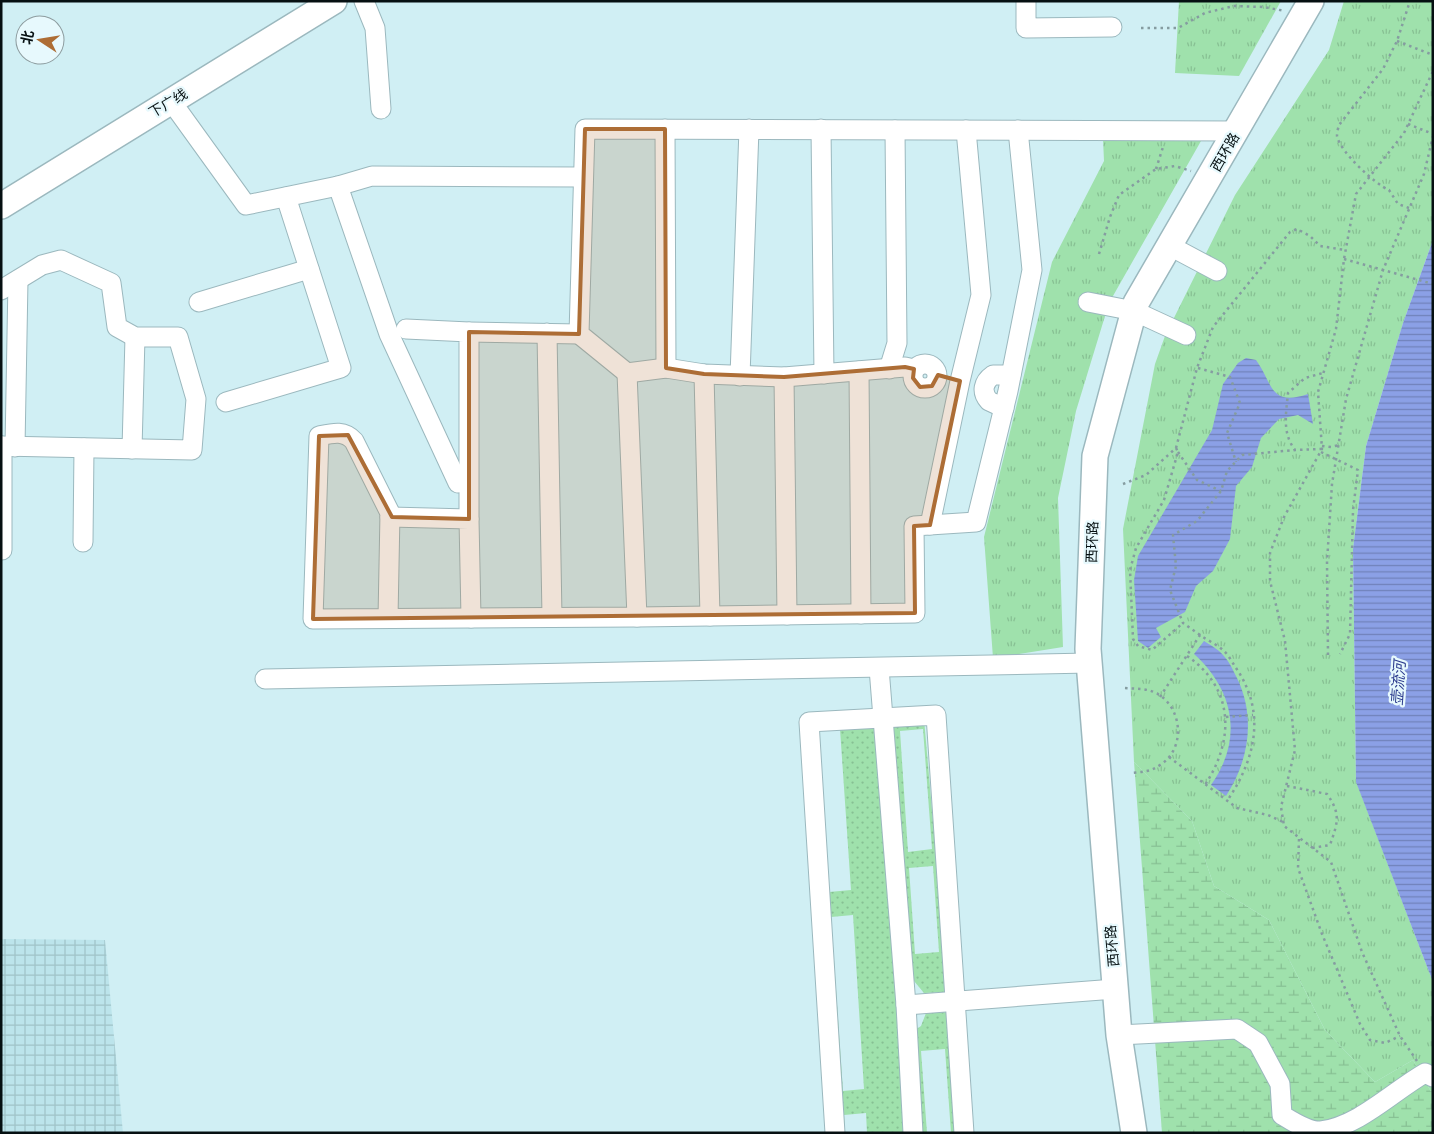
<svg xmlns="http://www.w3.org/2000/svg" width="1434" height="1134" font-family="Mulish,'Noto Sans SC',sans-serif">
<style>
.industrial{fill:url(#industrial-grid)}
.grass{fill:url(#grass-dots);fill-rule:evenodd}
.wetland{fill:url(#wetland-marsh)}
.park{fill:url(#park-tufts)}
.water{fill:url(#water-rules)}
.lines{fill:none;stroke-linecap:round;stroke-linejoin:round}
.minor-casing{stroke:#9bb8be;stroke-width:21}
.major-casing{stroke:#9bb8be;stroke-width:28}
.path{stroke:#859ca0;stroke-width:2.5;stroke-dasharray:2.5 4;stroke-linecap:butt}
.minor{stroke:#fff;stroke-width:19}
.major{stroke:#fff;stroke-width:25}
.marked{fill:#ad6d35;fill-opacity:0.2;stroke:#ad6d35;stroke-width:4;stroke-linejoin:round}
.labels{text-anchor:middle;dominant-baseline:central;stroke-width:4.5;stroke-linejoin:round;paint-order:stroke}
.street-label{font-size:14px;fill:#061012;stroke:#e7f9fd}
.water-label{font-size:15px;font-style:italic;fill:#2d3d8e;stroke:#e7f9fd}
</style>
<defs>
<pattern id="industrial-grid" width="8" height="8" patternUnits="userSpaceOnUse" patternTransform="scale(1.25)"><rect width="8" height="8" fill="#bce4eb"/><path d="M0 4h8M4 0v8" fill="none" stroke="#a0c3c8"/></pattern>
<pattern id="grass-dots" width="8" height="8" patternUnits="userSpaceOnUse" patternTransform="scale(1.25)"><rect width="8" height="8" fill="#9fe1ac"/><path d="M2 2h.1M6 6h.1" fill="none" stroke="#87c093" stroke-width="1.8" stroke-linecap="round"/></pattern>
<pattern id="wetland-marsh" width="20" height="14" patternUnits="userSpaceOnUse" patternTransform="scale(1.25)"><rect width="20" height="14" fill="#9fe1ac"/><path d="M1 5h8M5 5V1M11 12h8M15 12V8" fill="none" stroke="#87c093"/></pattern>
<pattern id="park-tufts" width="24" height="20" patternUnits="userSpaceOnUse" patternTransform="scale(1.25)"><rect width="24" height="20" fill="#9fe1ac"/><path d="M3 7l-1-3M5 7V3M7 7l1-3M15 17l-1-3M17 17v-4M19 17l1-3" fill="none" stroke="#87c093"/></pattern>
<pattern id="water-rules" width="6" height="5" patternUnits="userSpaceOnUse" patternTransform="scale(1.25)"><rect width="6" height="5" fill="#8ba0e6"/><path d="M0 2.5h6" fill="none" stroke="#7081b9"/></pattern>
</defs>
<rect width="100%" height="100%" fill="#d0eff4"/>
<polygon class="industrial" points="1,939 105,940 123,1133 1,1133"/>
<g class="grass">
<path d="M 924,719 L 948,992 L 924,993 L 914,981 L 909,980 L 889,729 L 893,720 ZM 923,729 L 932,849 L 908,852 L 900,731 ZM 933,866 L 939,952 L 915,954 L 909,868 Z"/>
<path d="M 878,727 L 905,1133 L 867,1133 L 866,1113 L 844,1115 L 845,1133 L 842,1133 L 816,729 ZM 840,729 L 851,890 L 829,892 L 818,731 ZM 853,915 L 864,1089 L 843,1091 L 831,917 Z"/>
<polygon points="948,1012 957,1133 951,1133 945,1049 921,1051 927,1133 918,1133 912,1032 921,1026 926,1013"/>
</g>
<polygon class="wetland" points="1134,762 1192,821 1214,886 1269,920 1325,1030 1375,1082 1413,1060 1433,1095 1433,1133 1162,1133"/>
<g class="park">
<polygon points="1179,1 1281,1 1239,76 1175,73"/>
<polygon points="1344,1 1433,1 1433,240 1403,323 1366,446 1353,549 1356,781 1433,982 1433,1095 1413,1060 1375,1082 1325,1030 1269,920 1214,886 1192,821 1134,762 1123,529 1155,364 1165,336 1235,195 1329,50"/>
<polygon points="1103,139 1201,141 1109,303 1076,411 1058,498 1063,647 993,658 984,537 1052,262 1104,161"/>
</g>
<g class="water">
<polygon points="1433,240 1433,982 1356,782 1353,549 1366,446 1403,323"/>
<path d="M 1246,358 L 1256,360 C 1273,383 1269,407 1308,394 L 1313,424 L 1298,415 L 1279,419 L 1261,438 L 1252,467 L 1236,486 L 1230,539 L 1213,571 L 1196,586 L 1185,612 L 1156,628 L 1161,637 L 1148,648 L 1138,641 L 1134,580 L 1138,556 L 1212,430 L 1223,384 L 1238,363 Z"/>
<path d="M 1204,641 C 1210,645 1218,649 1223,655 C 1229,661 1233,670 1237,678 C 1256,717 1249,761 1226,796 L 1211,785 C 1243,740 1235,691 1194,654 Z"/>
</g>
<g class="lines">
<defs>
<g id="minor">
<polyline points="364,1 375,28 381,109"/>
<polyline points="1026,1 1026,28 1112,27"/>
<polyline points="171,101 246,205 338,186 372,176 583,177"/>
<polyline points="665,129 666,368"/>
<polyline points="821,129 824,374"/>
<polyline points="338,186 389,334 458,483"/>
<polyline points="1170,246 1217,271"/>
<polyline points="1,290 42,265 61,260 111,283 117,327 135,337 178,337 196,399 192,450 1,446"/>
<polyline points="199,302 309,269"/>
<polyline points="1088,302 1134,311 1186,335"/>
<polyline points="406,329 469,332 469,519"/>
<polyline points="469,332 579,334"/>
<polyline points="547,333 552,617"/>
<circle cx="925" cy="376" r="12"/>
<polyline points="889,369 897,343 895,130"/>
<polyline points="914,369 905,367 784,377 704,374 666,368 627,373 579,334 585,129 1237,131"/>
<polyline points="859,371 861,614"/>
<polyline points="704,374 710,616"/>
<polyline points="740,376 749,129"/>
<polyline points="784,377 787,615"/>
<polyline points="226,402 341,368 286,197"/>
<path d="M 1004,408 L 989,401 C 981,392 983,382 993,375 L 1011,375"/>
<polyline points="2,446 2,550"/>
<polyline points="15,447 18,280"/>
<polyline points="132,449 135,337"/>
<polyline points="390,517 469,519 471,618"/>
<polyline points="930,525 960,381 981,295 966,130"/>
<polyline points="83,542 84,448"/>
<polyline points="637,617 915,613 914,526 976,522 1008,391 1032,270 1018,130"/>
<path d="M 388,618 L 390,513 L 354,441 C 344,430 333,433 319,436 L 313,619 L 637,617 L 627,373"/>
<polyline points="879,668 906,1005 913,1133"/>
<polyline points="265,679 1089,663"/>
<polyline points="906,1005 1115,989"/>
<path d="M 1119,1035 L 1237,1029 L 1258,1043 L 1280,1084 L 1282,1115 C 1292,1121 1308,1132 1321,1131 C 1359,1126 1392,1092 1425,1073 L 1433,1077"/>
<polyline points="835,1133 809,722 936,715 964,1133"/>
</g>
<g id="major">
<polyline points="1,206 334,1"/>
<polyline points="1134,1133 1119,1035 1088,649 1095,456 1136,303 1311,1"/>
</g>
</defs>
<use href="#minor" class="minor-casing"/>
<use href="#major" class="major-casing"/>
<g class="path">
<polyline points="1141,28 1178,28 1205,13 1234,6 1264,7 1285,11"/>
<polyline points="1397,41 1433,55"/>
<polyline points="1408,124 1433,134"/>
<polyline points="1156,169 1163,147"/>
<path d="M 1409,208 L 1398,204 L 1389,190 C 1376,185 1340,152 1337,136 C 1337,133 1338,128 1339,125 L 1383,69 L 1397,41 L 1410,1"/>
<polyline points="1099,254 1110,217 1119,195 1156,169 1175,166 1191,171"/>
<polyline points="1344,259 1433,284"/>
<polyline points="1198,368 1230,377 1240,403 1227,433 1236,462"/>
<polyline points="1322,446 1331,447 1339,445"/>
<polyline points="1176,448 1178,452 1164,500 1136,548 1130,570 1133,639 1138,646 1152,650 1183,623"/>
<path d="M 1322,449 L 1295,450 C 1282,433 1286,414 1288,393 L 1305,378 L 1323,373"/>
<polyline points="1178,452 1197,480 1221,491"/>
<polyline points="1321,452 1358,470 1353,510 1350,634 1340,654"/>
<polyline points="1123,484 1146,475 1176,448 1197,368 1213,327 1290,232 1297,229 1310,236 1320,246 1345,250"/>
<polyline points="1200,635 1183,623 1170,590 1176,566 1173,535 1197,521 1221,491 1227,471 1242,455 1295,450"/>
<polyline points="1328,655 1327,562 1332,484 1346,399 1383,270 1424,174 1433,136"/>
<path d="M 1187,656 C 1234,688 1235,739 1205,785"/>
<path d="M 1125,688 C 1136,689 1146,688 1156,693 C 1183,707 1186,749 1160,765 C 1151,772 1141,772 1130,773"/>
<path d="M 1160,697 L 1200,635 C 1207,640 1216,644 1223,650 C 1228,654 1232,662 1236,668 C 1267,713 1255,760 1227,801"/>
<polyline points="1226,717 1253,715"/>
<polyline points="1169,757 1237,808 1268,815 1283,822"/>
<path d="M 1287,786 L 1327,794 C 1341,814 1338,822 1330,845 L 1312,848"/>
<polyline points="1299,839 1298,868 1322,934 1360,1024 1370,1040 1385,1043 1400,1036"/>
<polyline points="1417,1061 1400,1036 1362,952 1331,862 1284,826 1281,807 1295,750 1285,641 1270,581 1270,553 1284,517 1322,449 1318,392 1336,329 1344,259 1356,194 1404,133 1433,71"/>
</g>
<use href="#minor" class="minor"/>
<use href="#major" class="major"/>
</g>
<path class="marked" d="M 585,129 L 665,129 L 666,368 L 704,374 L 784,377 L 905,367 L 914,369 L 913,378 L 920,387 L 932,386 L 938,375 L 960,381 L 930,525 L 914,526 L 915,613 L 313,619 L 319,436 L 348,435 L 392,517 L 469,519 L 469,332 L 579,334 Z"/>
<g class="labels">
<g class="street-label">
<text transform="translate(168 103) rotate(-31)">下广线</text>
<text transform="translate(1225 152) rotate(-60)">西环路</text>
<text transform="translate(1092 542) rotate(-88)">西环路</text>
<text transform="translate(1112 946) rotate(-95)">西环路</text>
</g>
<g class="water-label">
<text transform="translate(1398 683) rotate(-86)">壶流河</text>
</g>
</g>
<rect width="1434" height="1134" fill="none" stroke="#061012" stroke-width="5"/>
<g transform="translate(40 40) rotate(282)"><circle r="24" fill="#e7f9fd" stroke="#8d9c9f"/>
<path d="M0-4L9 19L0 12L-9 19Z" fill="#ad6d35"/>
<text y="-8" font-size="14" font-weight="bold" text-anchor="middle" fill="#061012">北</text>
</g>
</svg>
